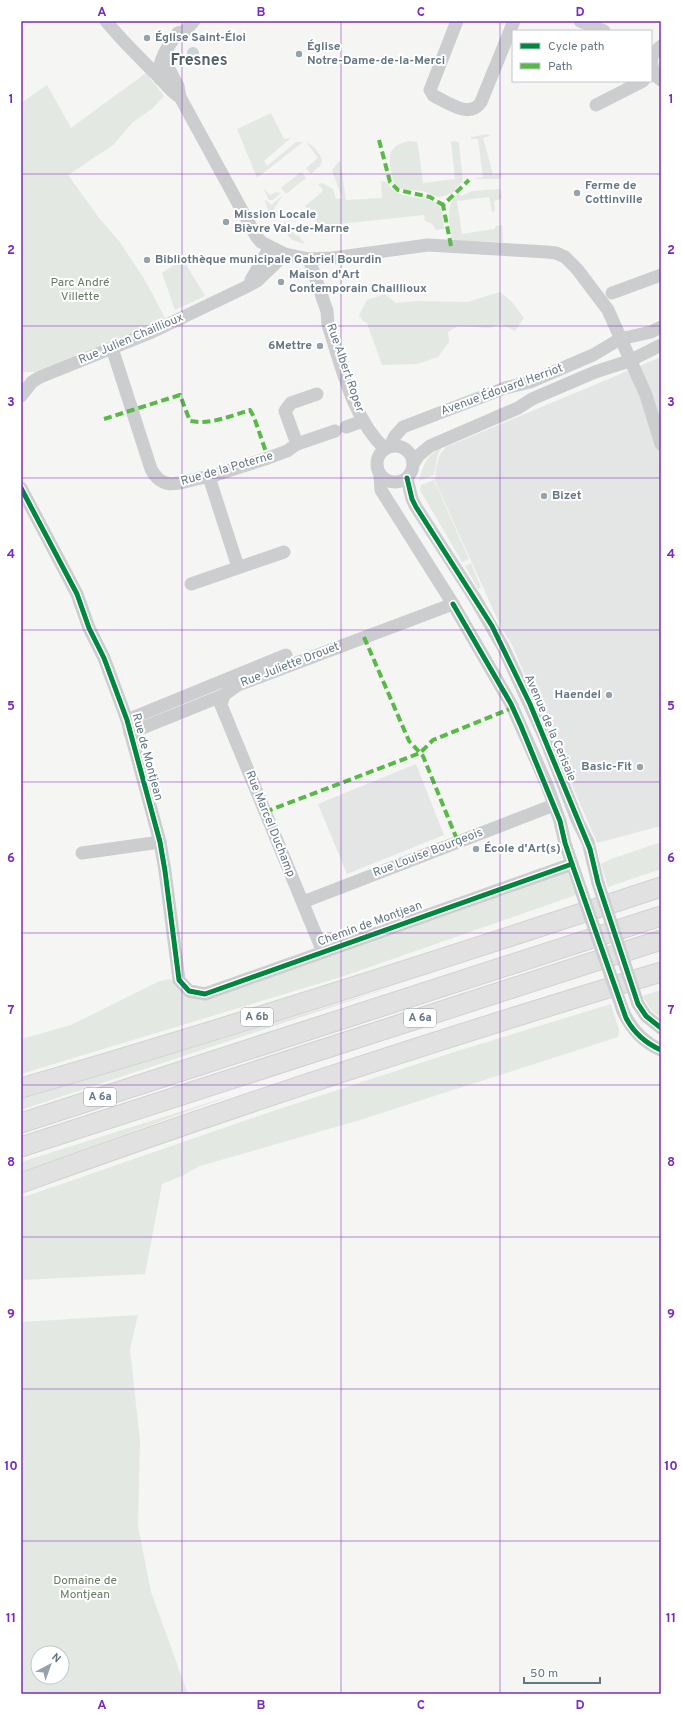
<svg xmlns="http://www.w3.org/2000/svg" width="682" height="1715" font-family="Overpass,sans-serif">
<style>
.built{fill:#e4e5e5}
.green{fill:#e4e8e2;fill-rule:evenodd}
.water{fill:#cbd3d6}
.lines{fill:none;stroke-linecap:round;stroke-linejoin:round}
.highway-casing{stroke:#d1d1d2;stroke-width:21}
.minor{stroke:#cbcdce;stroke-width:13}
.highway{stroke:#e0e1e0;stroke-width:19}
.minor-bridge{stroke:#cbcdce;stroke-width:13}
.quiet{stroke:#58b947;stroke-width:4;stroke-dasharray:8 4;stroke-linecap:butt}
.cycleway-casing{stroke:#fff;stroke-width:8}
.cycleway{stroke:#00873e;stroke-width:5}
.grid{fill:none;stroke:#7b2cbf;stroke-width:1;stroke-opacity:0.55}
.poi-dot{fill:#97a2ab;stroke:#fff;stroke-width:1.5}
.labels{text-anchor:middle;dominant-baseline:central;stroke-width:4;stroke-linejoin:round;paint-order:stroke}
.shield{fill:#fff;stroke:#939fa9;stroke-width:1}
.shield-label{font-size:11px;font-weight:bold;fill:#657684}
.poi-label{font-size:12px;font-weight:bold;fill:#657684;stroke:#fff;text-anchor:start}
.park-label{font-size:12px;fill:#687b64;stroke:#fff}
.street-label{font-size:12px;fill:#657684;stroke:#fff}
.district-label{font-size:16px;font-weight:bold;fill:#535f69;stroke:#fff}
.neatline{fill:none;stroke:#7b2cbf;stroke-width:1.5}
.grid-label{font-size:13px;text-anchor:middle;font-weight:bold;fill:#7b2cbf}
</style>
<rect width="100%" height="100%" fill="#f5f5f4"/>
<g class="built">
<polygon points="661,357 661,826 597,843 512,645 501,627 435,481 436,468 440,454 446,447"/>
<polygon points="416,764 444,835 347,874 318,804"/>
</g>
<g class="green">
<polygon points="146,73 164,96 152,109 133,122 113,145 68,175 99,218 119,241 145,280 166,320 34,372 21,372 21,103 47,85 71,128"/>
<polygon points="271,113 284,139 291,138 264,161 267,166 296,142 303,142 257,178 237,129"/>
<polygon points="488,134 490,136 483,138 493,175 500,174 501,177 499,179 477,179 476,178 483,177 478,139 471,139 471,137"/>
<path d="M 409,141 L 417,142 L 418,145 L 423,183 L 455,179 L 451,142 L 456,141 L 459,143 L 463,181 L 455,189 L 455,191 C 450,194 443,197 437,197 C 432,196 428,192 423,191 C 415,190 401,192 396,185 C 392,181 392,175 391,170 C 388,152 390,146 409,141 Z"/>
<path d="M 307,143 C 312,144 322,155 322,161 C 322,162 320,166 320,167 L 318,167 L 311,174 L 306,168 L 318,158 Z"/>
<path d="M 340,160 L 346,200 L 382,198 L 381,181 L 387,182 C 401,207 430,189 442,210 C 444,215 443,224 444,229 L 436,230 L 432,224 L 425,221 L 424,215 L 320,226 L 305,206 L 322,192 L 323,190 L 318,184 L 322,183 L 333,189 L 336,199 L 342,198 L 332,170 Z"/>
<polygon points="301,172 306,178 286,194 281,188"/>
<polygon points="263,188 270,195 276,192 281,193 273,200 269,200"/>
<path d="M 499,189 L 501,191 L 502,199 L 494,201 L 495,211 L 492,212 L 489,197 L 457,201 L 462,234 L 494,229 L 496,226 L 502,225 L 503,242 L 454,241 L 451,237 C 450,220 444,206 459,193 L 461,196 L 472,191 Z"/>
<polygon points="283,195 275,207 271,221 265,200 266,200 271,205"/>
<polygon points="285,222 296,236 298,235 305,244 292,240 283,230"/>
<polygon points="181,260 185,263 205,296 175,310 162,273"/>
<polygon points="500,292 512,302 524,318 515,331 501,324 489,328 458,326 448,332 449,342 438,357 417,364 382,365 367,323 363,321 359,315 367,300 385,294 396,303 417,301 467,302"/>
<path d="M 442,447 L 438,454 L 434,475 L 419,481 C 423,465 427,455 442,447 Z"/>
<polygon points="434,480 469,559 462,562 420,490 421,485"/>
<polygon points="471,563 481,587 478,589 465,566"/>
<polygon points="661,842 661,869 608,887 601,864 611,859"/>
<polygon points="567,870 576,895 344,976 21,1074 21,1039 71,1025 160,981 170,979 202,995"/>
<polygon points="398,985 21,1110 21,1098 169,1055"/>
<polygon points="661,990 661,1018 652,1011 642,996"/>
<polygon points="611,1004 619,1030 618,1037 360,1120 200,1166 184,1175 162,1184 145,1274 21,1280 21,1198 273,1111 454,1052"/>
<polygon points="233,1095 21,1172 21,1162"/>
<path d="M 138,1315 L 130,1349 L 140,1441 L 138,1526 L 151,1592 L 188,1694 L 21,1694 L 21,1322 ZM 38,1653 L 62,1653 L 62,1677 L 38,1677 Z"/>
</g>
<circle class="water" cx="193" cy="53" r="6"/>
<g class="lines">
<defs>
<g id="highway">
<path d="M 21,1088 C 236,1026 449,957 661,887"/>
<polyline points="21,1123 661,916"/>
<polyline points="21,1147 661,940"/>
<path d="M 21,1183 C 232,1106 446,1037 661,972"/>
</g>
</defs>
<use href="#highway" class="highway-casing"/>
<g class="minor">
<path d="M 106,21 C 122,41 141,59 160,78 C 166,85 171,92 180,97 L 256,236 L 261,242 L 285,254 L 309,259 L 333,258 L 428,245 L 547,252 L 556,253 L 565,257 L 577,269 L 608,310 L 646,395 L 661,444"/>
<path d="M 457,21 L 430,90 L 433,95 L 436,97 C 449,103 470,119 481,102 L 514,21"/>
<polyline points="580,21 604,31"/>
<polyline points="178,33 185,31 194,21"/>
<polyline points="167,52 169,69 178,86 180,97"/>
<polyline points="651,61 654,74 661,80"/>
<polyline points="651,61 653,54 661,46"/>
<path d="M 160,79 C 156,62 168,46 178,33"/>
<polyline points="596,105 643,81"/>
<path d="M 309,259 L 327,311 L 328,325 C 342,367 352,417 384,448"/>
<polyline points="251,280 270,247"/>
<polyline points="612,293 661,275"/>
<path d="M 112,348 L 151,469 C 165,496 186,478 209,477 L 268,458 L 287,451 L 297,444 L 335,431"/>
<polyline points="21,396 32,382 40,377 152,332 246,287 257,281 285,254"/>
<polyline points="346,427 363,421"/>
<polyline points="297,444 285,411 291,403 317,394"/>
<circle cx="395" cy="464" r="18"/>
<polyline points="390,446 395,436 403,427 505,388 530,382 593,355 620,339 651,332 661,327"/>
<polyline points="413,464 419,455 430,446 518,408 532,399 595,372 629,361 661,345"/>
<polyline points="380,476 381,490 453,604 511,704 547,785 560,821 565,843 581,890"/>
<polyline points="209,477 238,567"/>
<polyline points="407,478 412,499 416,507 476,600 503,647 545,738 578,822 588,842 598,883"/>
<polyline points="21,488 77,594 89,628 104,658 127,720 160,842 165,871 179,980 189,991 205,994 572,864"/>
<polyline points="191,584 284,552"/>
<polyline points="224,695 221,705 323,952"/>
<polyline points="127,720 286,655"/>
<polyline points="130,733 224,695 238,685 453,604"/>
<polyline points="82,853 160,842"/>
<polyline points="303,902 554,805"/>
<polyline points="638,1004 646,1016 661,1028"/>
<path d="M 623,1011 C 631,1029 643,1042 661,1050"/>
</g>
<use href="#highway" class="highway"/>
<g class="minor-bridge">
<polyline points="598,883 638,1004"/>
<polyline points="581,890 623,1011"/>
</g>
<g class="quiet">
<polyline points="379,140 390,182 398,190 430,197 443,205"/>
<polyline points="451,246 443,205 469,180"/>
<path d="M 104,419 L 180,395 L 190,421 C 211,425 230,416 250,410 L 254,417 L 268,458"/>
<polyline points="364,637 409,741 423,756 458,842"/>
<polyline points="265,812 420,753 433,740 512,708"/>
</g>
<defs>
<g id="cycleway">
<polyline points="407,478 412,499 416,507 492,626 530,704 590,849 598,883 638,1004 646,1016 661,1028"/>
<polyline points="21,488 77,594 89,628 104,658 127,720 160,842 165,871 179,980 189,991 205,994 572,864"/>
<path d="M 453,604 L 511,704 L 521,726 L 560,821 L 565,843 L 572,864 L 626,1018 C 634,1033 645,1043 661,1050"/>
</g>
</defs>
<use href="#cycleway" class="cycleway-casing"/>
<use href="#cycleway" class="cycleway"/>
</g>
<path class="grid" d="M 182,21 L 182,1694M 341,21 L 341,1694M 500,21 L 500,1694M 21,174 L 661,174M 21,326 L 661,326M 21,478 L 661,478M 21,630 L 661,630M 21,782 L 661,782M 21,933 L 661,933M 21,1085 L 661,1085M 21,1237 L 661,1237M 21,1389 L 661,1389M 21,1541 L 661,1541"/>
<g class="poi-dot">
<circle cx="147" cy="38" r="4"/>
<circle cx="299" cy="54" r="4"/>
<circle cx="577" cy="193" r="4"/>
<circle cx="226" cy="222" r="4"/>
<circle cx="147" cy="260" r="4"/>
<circle cx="281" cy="282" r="4"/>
<circle cx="320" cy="346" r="4"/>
<circle cx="544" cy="496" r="4"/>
<circle cx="609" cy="695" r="4"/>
<circle cx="640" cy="767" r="4"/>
<circle cx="476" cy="849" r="4"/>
</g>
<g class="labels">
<g class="shield">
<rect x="241" y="1008" width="32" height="18" rx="3"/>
<rect x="404" y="1009" width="32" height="18" rx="3"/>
<rect x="84" y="1088" width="32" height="18" rx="3"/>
</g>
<g class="shield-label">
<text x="257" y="1017">A 6b</text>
<text x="420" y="1018">A 6a</text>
<text x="100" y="1097">A 6a</text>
</g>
<g class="poi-label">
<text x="155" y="38">Église Saint-Éloi</text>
<text x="307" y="47">Église<tspan x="307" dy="14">Notre-Dame-de-la-Merci</tspan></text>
<text x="585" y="186">Ferme de<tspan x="585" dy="14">Cottinville</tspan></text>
<text x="234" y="215">Mission Locale<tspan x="234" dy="14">Bièvre Val-de-Marne</tspan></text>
<text x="155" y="260">Bibliothèque municipale Gabriel Bourdin</text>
<text x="289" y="275">Maison d'Art<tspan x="289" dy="14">Contemporain Chaillioux</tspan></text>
<text x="312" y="346" text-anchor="end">6Mettre</text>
<text x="552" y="496">Bizet</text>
<text x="601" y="695" text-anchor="end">Haendel</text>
<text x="632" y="767" text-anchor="end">Basic-Fit</text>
<text x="484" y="849">École d'Art(s)</text>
</g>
<g class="park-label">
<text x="80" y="283">Parc André<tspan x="80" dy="14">Villette</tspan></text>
<text x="85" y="1581">Domaine de<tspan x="85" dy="14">Montjean</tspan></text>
</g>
<g class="street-label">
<text transform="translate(131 339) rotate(-23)">Rue Julien Chaillioux</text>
<text transform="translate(345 368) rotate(71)">Rue Albert Roper</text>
<text transform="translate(502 390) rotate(-20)">Avenue Édouard Herriot</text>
<text transform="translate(227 469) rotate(-16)">Rue de la Poterne</text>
<text transform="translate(290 665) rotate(-21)">Rue Juliette Drouet</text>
<text transform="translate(550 728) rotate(67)">Avenue de la Cerisaie</text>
<text transform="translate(147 757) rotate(75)">Rue de Montjean</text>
<text transform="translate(270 824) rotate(68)">Rue Marcel Duchamp</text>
<text transform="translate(428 853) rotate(-21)">Rue Louise Bourgeois</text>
<text transform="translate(370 924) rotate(-20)">Chemin de Montjean</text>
</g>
<g class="district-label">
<text x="199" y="61">Fresnes</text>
</g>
</g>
<rect width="682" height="1715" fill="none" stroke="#ffffff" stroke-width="44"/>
<rect x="512" y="30" width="140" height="52" fill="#ffffff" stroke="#c1c8ce"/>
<rect x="520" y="43" width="20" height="6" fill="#00873e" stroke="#c1c8ce"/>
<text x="548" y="50" font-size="12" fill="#657684">Cycle path</text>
<rect x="520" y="63" width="20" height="6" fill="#58b947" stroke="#c1c8ce"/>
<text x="548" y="70" font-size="12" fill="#657684">Path</text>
<g transform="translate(50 1665) rotate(41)"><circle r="19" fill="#ffffff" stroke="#c1c8ce"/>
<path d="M0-3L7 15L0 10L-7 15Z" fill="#97a2ab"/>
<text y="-6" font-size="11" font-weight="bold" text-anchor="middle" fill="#657684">N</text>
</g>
<path d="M524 1677v6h76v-6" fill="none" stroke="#657684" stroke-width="2"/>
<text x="530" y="1677" font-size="12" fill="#657684" stroke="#ffffff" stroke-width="3" paint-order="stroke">50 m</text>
<rect x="22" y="22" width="638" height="1671" class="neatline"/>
<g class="grid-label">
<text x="102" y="16">A</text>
<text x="261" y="16">B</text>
<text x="421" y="16">C</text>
<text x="580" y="16">D</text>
<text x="11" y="103">1</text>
<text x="671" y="103">1</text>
<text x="11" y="254">2</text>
<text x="671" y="254">2</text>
<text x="11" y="406">3</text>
<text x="671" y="406">3</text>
<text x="11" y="558">4</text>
<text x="671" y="558">4</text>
<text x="11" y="710">5</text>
<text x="671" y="710">5</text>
<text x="11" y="862">6</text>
<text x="671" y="862">6</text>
<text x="11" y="1014">7</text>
<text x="671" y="1014">7</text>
<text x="11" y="1166">8</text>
<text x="671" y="1166">8</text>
<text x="11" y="1318">9</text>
<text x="671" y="1318">9</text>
<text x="11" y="1470">10</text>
<text x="671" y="1470">10</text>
<text x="11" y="1622">11</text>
<text x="671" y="1622">11</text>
<text x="102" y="1709">A</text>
<text x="261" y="1709">B</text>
<text x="421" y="1709">C</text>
<text x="580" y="1709">D</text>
</g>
</svg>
